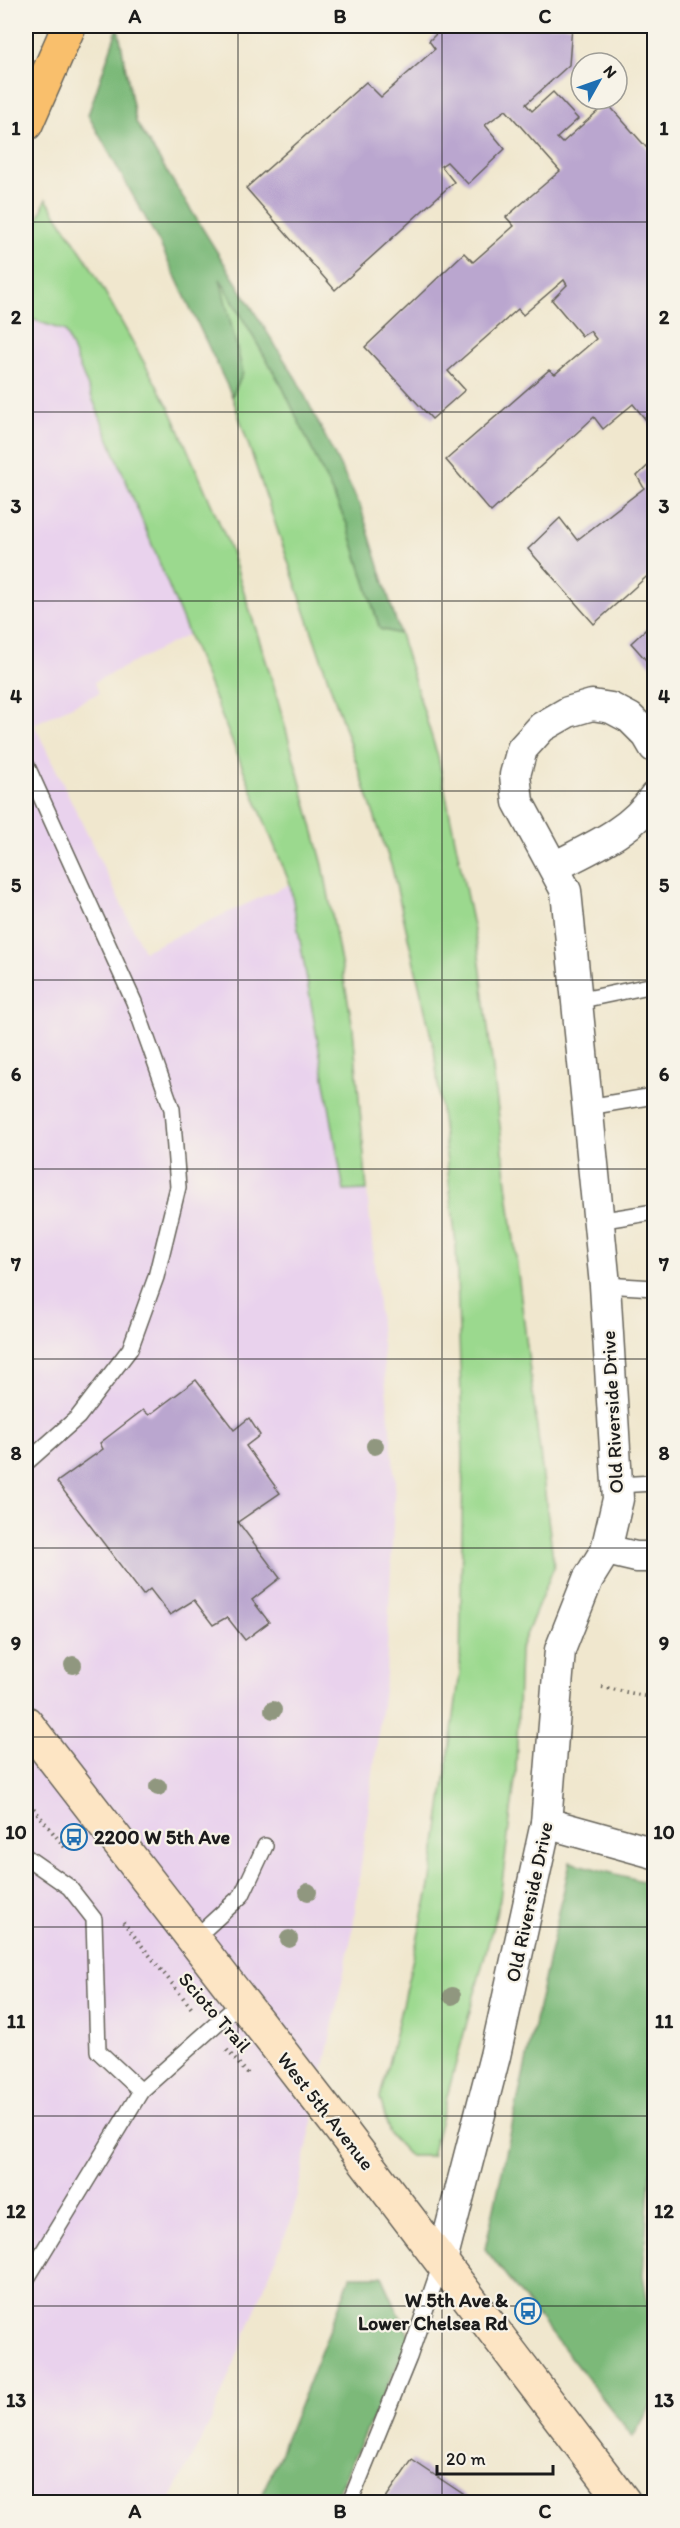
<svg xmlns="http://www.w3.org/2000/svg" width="680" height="2528" font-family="Itim,sans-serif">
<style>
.built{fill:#e9d2ed}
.green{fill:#9bd98e;stroke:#5c7a55;stroke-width:1.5}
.forest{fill:#7cb979;stroke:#4c6a4a;stroke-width:1.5}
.building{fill:#baa6cf}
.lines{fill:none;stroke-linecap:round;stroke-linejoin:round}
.service-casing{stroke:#66635a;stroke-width:18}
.minor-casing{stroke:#66635a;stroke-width:33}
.secondary-casing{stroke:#66635a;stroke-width:36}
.primary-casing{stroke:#66635a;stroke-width:36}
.path{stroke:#66635a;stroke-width:4;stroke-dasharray:1.5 4.5;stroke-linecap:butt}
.service{stroke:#fff;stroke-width:15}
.minor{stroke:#fff;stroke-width:30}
.secondary{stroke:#fde5c4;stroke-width:33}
.primary{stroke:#f9bf6c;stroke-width:33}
.tree{fill:#90977f}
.grid{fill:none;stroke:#1c1c1c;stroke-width:1.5;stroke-opacity:0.55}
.labels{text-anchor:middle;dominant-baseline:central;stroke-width:4.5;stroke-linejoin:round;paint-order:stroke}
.street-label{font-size:20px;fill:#1c1c1c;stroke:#f7f3e8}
.poi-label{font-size:20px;font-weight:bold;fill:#1c1c1c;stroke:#f7f3e8;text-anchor:start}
.neatline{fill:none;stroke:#1c1c1c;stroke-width:2}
.grid-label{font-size:20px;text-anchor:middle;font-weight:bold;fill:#1c1c1c}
</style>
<rect width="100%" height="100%" fill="#f7f3e8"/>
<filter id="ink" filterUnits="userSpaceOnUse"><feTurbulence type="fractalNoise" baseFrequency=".0167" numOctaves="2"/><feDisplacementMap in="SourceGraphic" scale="12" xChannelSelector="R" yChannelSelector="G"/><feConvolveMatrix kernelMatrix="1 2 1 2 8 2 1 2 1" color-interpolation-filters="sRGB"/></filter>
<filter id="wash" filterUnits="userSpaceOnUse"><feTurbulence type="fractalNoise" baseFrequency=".008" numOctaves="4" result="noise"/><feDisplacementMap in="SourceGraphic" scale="24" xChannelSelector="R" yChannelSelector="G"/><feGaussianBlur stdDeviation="1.35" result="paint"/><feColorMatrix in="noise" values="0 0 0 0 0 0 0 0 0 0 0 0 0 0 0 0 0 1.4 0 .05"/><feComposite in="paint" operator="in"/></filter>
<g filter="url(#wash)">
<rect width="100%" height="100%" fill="#f0e7ce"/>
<polygon class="built" points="26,317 65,331 188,635 94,682 99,693 34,724 144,951 290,884 344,1191 367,1190 395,1480 386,1674 352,1934 292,2218 211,2421 169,2502 26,2502"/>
<g class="green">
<polygon points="46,199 88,262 170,409 229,545 274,686 323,865 353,1028 367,1190 344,1191 290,884 65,331 26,317 26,251"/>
<polygon points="218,276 283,388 347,524 380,629 400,634 438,757 479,955 554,1567 520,1650 516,1772 500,1899 431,2156 410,2156 390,2135 380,2098 430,1886 460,1673 463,1457 456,1244 434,1049 392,868 232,396 243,373"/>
</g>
<g class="forest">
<polygon points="118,27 136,122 297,380 361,508 400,634 380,629 347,524 283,388 220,279 243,373 232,396 160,244 88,115"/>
<polygon points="570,1862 654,1884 654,2163 650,2174 643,2275 654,2341 654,2401 633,2437 485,2249"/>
<polygon points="351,2276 382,2276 410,2338 333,2502 258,2502 277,2461"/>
</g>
<g id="blocks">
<g class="building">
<polygon points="429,26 572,26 569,65 526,104 532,111 553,92 578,119 557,138 562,143 607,103 654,156 654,430 633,404 603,429 594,417 491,512 446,460 549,370 555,374 596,339 590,331 582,336 552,300 567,285 564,280 523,315 518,309 448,371 465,390 432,419 365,347 464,253 473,262 514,226 506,217 560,171 506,110 485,125 505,149 468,184 447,162 441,166 454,182 335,290 246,188 366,82 381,97 435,49 429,41 436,34"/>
<polygon points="654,460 654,570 594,624 528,549 560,518 577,540 644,488 637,476"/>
<polygon points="654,622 654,669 631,643"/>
<polygon points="196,1380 234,1430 249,1418 260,1435 246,1446 280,1493 238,1522 280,1578 252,1600 269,1622 245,1640 227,1617 213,1625 194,1600 170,1615 150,1589 143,1595 57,1482 103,1449 100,1443 122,1426 143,1410 149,1415"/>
<polygon points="412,2460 475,2502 383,2502"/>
</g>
</g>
</g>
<g filter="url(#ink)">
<use href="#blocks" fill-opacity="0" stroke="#66635a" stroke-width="1.5"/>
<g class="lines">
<defs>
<g id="service">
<polyline points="26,764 134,1002 172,1109 178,1187 156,1277 130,1349 78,1417 26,1463"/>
<polyline points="577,1001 654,985"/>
<polyline points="588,1107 654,1096"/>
<polyline points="598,1221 654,1212"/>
<polyline points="605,1285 654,1288"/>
<polyline points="617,1485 654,1483"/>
<polyline points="26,1857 69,1887 94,1919 98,2051 141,2091"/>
<polyline points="193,1940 242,1895 265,1846"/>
<polyline points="26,2280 141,2091 241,2002"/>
<polyline points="350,2502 409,2357 442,2261"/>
</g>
<g id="minor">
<path d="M 554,867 C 590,848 631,832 654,797"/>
<polyline points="606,1550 636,1557 654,1557"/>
<polyline points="546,1823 654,1853"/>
<polyline points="442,2261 495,2056 546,1823 560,1650 588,1579 606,1550 618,1499 605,1285 566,891 518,802 515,775 522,749 542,727 568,712 592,705 611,708 630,718 647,735 654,747"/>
</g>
<polyline id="secondary" points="26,1723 336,2123 624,2502"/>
<polyline id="primary" points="26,124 69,26"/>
</defs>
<use href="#service" class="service-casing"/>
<use href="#minor" class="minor-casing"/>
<use href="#secondary" class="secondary-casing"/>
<use href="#primary" class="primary-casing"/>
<g class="path">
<polyline points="602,1687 654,1698"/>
<polyline points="26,1799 67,1850"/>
<polyline points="123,1922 193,2010"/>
<polyline points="227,2050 248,2074"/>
</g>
<use href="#service" class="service"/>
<use href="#minor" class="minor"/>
<use href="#secondary" class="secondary"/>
<use href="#primary" class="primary"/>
</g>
<g class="tree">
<circle cx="375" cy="1446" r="9"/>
<circle cx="73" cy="1665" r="9"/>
<circle cx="273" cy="1710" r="9"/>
<circle cx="158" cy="1787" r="9"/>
<circle cx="308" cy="1892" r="9"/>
<circle cx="289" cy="1939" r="9"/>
<circle cx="452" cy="1996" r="9"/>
</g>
</g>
<path class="grid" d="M 238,26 L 238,2502M 442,26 L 442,2502M 26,222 L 654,222M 26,412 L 654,412M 26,601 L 654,601M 26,791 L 654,791M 26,980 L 654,980M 26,1169 L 654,1169M 26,1359 L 654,1359M 26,1548 L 654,1548M 26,1737 L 654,1737M 26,1927 L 654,1927M 26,2116 L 654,2116M 26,2306 L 654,2306"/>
<defs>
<symbol id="bus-ring" viewBox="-11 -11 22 22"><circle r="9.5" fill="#f7f3e8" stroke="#1f6fb2" stroke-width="1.5"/><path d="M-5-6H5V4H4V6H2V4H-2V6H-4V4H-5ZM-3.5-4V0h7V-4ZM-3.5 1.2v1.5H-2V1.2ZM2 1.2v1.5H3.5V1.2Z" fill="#1f6fb2"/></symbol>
</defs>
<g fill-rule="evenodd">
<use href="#bus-ring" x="59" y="1822" width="30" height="30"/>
<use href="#bus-ring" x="513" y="2296" width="30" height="30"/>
</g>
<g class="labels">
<g class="street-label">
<text transform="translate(612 1412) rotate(-93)">Old Riverside Drive</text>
<text transform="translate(529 1902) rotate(-78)">Old Riverside Drive</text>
<text transform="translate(215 2012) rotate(49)">Scioto Trail</text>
<text transform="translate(326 2111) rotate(52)">West 5th Avenue</text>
</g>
<g class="poi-label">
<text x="94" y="1837">2200 W 5th Ave</text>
<text x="508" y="2300" text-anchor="end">W 5th Ave &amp;<tspan x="508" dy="23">Lower Chelsea Rd</tspan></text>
</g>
</g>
<rect width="680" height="2528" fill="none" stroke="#f7f3e8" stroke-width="66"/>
<g transform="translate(599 81) rotate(50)"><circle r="28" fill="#f7f3e8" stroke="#9f9d96" stroke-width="1.5"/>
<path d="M0-4.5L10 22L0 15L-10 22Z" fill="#1f6fb2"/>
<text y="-9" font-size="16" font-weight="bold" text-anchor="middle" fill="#1c1c1c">N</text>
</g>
<path d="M437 2465v9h116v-9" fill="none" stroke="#1c1c1c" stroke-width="3"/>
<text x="446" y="2465" font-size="18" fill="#1c1c1c" stroke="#f7f3e8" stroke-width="4.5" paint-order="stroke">20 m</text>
<rect x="33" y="33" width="614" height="2462" class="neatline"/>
<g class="grid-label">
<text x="135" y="23">A</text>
<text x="340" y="23">B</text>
<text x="545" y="23">C</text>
<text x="16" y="135">1</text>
<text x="664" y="135">1</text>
<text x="16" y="324">2</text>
<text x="664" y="324">2</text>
<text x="16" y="513">3</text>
<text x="664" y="513">3</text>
<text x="16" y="703">4</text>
<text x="664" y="703">4</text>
<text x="16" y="892">5</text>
<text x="664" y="892">5</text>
<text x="16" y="1081">6</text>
<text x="664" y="1081">6</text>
<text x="16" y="1271">7</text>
<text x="664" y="1271">7</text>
<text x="16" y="1460">8</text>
<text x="664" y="1460">8</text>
<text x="16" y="1650">9</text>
<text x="664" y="1650">9</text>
<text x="16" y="1839">10</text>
<text x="664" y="1839">10</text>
<text x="16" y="2028">11</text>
<text x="664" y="2028">11</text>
<text x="16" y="2218">12</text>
<text x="664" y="2218">12</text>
<text x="16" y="2407">13</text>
<text x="664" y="2407">13</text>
<text x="135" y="2518">A</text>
<text x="340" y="2518">B</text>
<text x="545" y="2518">C</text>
</g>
</svg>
